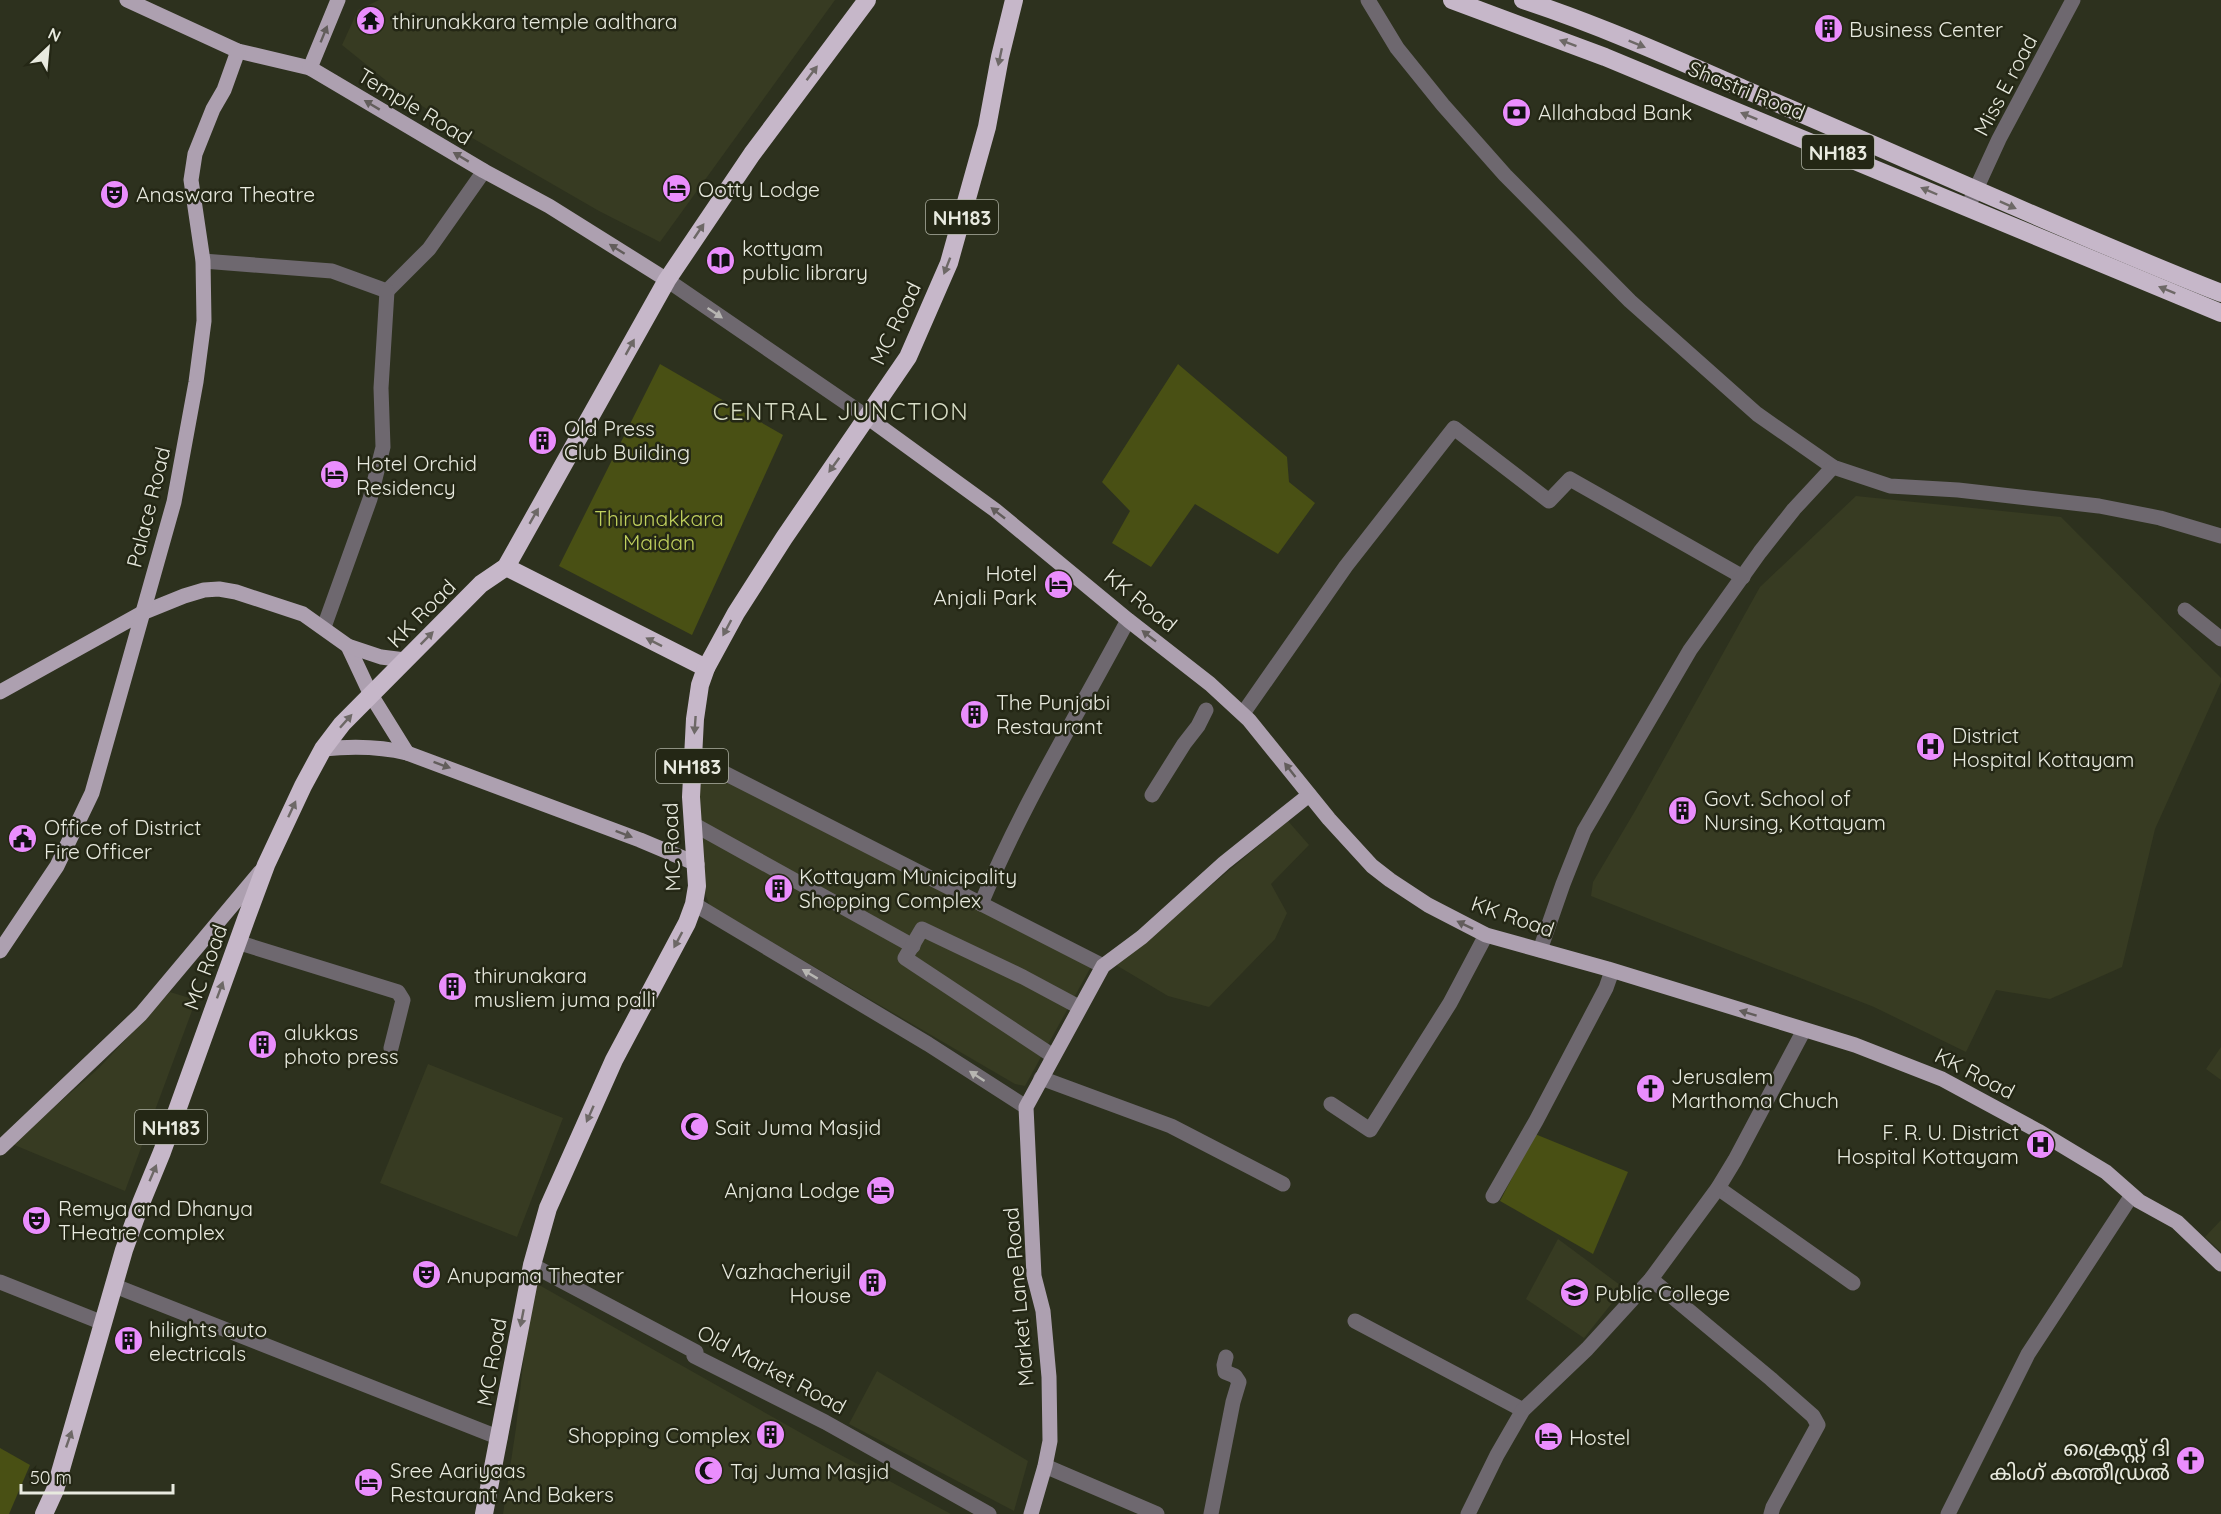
<svg xmlns="http://www.w3.org/2000/svg" width="2221" height="1514" font-family="Quicksand,'Noto Sans Malayalam',sans-serif">
<style>
.built{fill:#373b22}
.green{fill:#495014}
.lines{fill:none;stroke-linecap:round;stroke-linejoin:round}
.minor{stroke:#6e686f;stroke-width:15}
.major{stroke:#ada0b0;stroke-width:15}
.highway{stroke:#c6b7c9;stroke-width:18}
.oneway{fill:#625d5b}
.oneway2{fill:#6d6866}
.oneway3{fill:#b7b6b2}
.labels{text-anchor:middle;dominant-baseline:central;stroke-width:5;stroke-linejoin:round;paint-order:stroke}
.shield{fill:#242715;stroke:#adb0a2;stroke-width:1.5}
.shield-label{font-size:20px;font-weight:bold;fill:#e8eadf}
.poi-label{font-size:21px;fill:#e8eadf;stroke:#242715;text-anchor:start}
.street-label{font-size:21px;fill:#e8eadf;stroke:#242715}
.park-label{font-size:21px;fill:#c1d15e;stroke:#242715}
.quarter-label{font-size:24px;letter-spacing:1.5px;fill:#d7dcc5;stroke:#242715}
</style>
<rect width="100%" height="100%" fill="#2d311e"/>
<g class="built">
<polygon points="379,0 835,0 660,242 599,211 455,128 394,87 342,45 358,10"/>
<polygon points="1856,496 2061,517 2221,678 2221,682 2155,829 2122,967 2050,999 1996,990 1966,1052 1874,1007 1591,896 1593,882 1635,811 1760,587"/>
<polygon points="705,770 1092,965 1025,1086 1015,1084 710,906 704,891 694,792"/>
<polygon points="1288,821 1309,845 1271,884 1287,913 1275,939 1209,1007 1168,996 1116,965"/>
<polygon points="170,992 196,1000 125,1191 12,1144 99,1068"/>
<polygon points="2221,1047 2221,1080 2206,1069"/>
<polygon points="428,1064 563,1118 517,1237 380,1183"/>
<polygon points="2221,1220 2221,1252 2205,1237"/>
<polygon points="1558,1239 1624,1288 1584,1338 1526,1299"/>
<polygon points="532,1281 824,1446 951,1514 503,1514 516,1428"/>
<polygon points="877,1371 1028,1461 1014,1511 849,1424"/>
</g>
<g class="green">
<polygon points="660,364 783,435 692,635 559,566"/>
<polygon points="1178,364 1287,457 1289,482 1315,503 1278,554 1195,504 1151,567 1112,543 1130,511 1102,482"/>
<polygon points="1535,1134 1628,1172 1593,1254 1500,1201"/>
<polygon points="0,1448 30,1465 9,1514 0,1514"/>
</g>
<g class="lines">
<g class="minor">
<polyline points="1368,0 1397,48 1443,105 1505,175 1630,301 1757,414 1833,467 1890,486 1958,490 2099,506 2160,518 2221,536"/>
<polyline points="1971,200 1999,139 2073,0"/>
<polyline points="203,261 332,271 387,291 429,249 484,171"/>
<polyline points="667,280 867,417"/>
<polyline points="2185,610 2221,639"/>
<polyline points="324,627 370,499 383,447 381,388 387,291"/>
<polyline points="1244,712 1346,566 1454,428 1549,501 1570,479 1743,577"/>
<polyline points="693,757 1103,966"/>
<polyline points="1152,795 1184,744 1198,726 1206,710"/>
<polyline points="693,824 913,946"/>
<polyline points="694,904 928,1044 1026,1107"/>
<path d="M 981,904 C 1022,805 1078,714 1128,620"/>
<polyline points="237,942 398,992 403,1000 391,1048"/>
<polyline points="1540,950 1563,884 1584,831 1690,650 1760,552 1794,509 1833,467"/>
<polyline points="1053,1056 905,958 922,929 1023,977 1079,1007"/>
<polyline points="1041,1078 1171,1126 1283,1184"/>
<polyline points="1331,1104 1370,1130 1450,1003 1486,935"/>
<polyline points="1718,1188 1853,1283"/>
<polyline points="1493,1196 1536,1121 1606,988 1612,971"/>
<polyline points="532,1265 696,1352 694,1356 825,1422 989,1514"/>
<polyline points="1651,1279 1771,1379 1813,1416 1818,1425 1773,1507 1771,1514"/>
<polyline points="0,1282 103,1323"/>
<polyline points="115,1286 500,1438"/>
<polyline points="1355,1321 1523,1410"/>
<polyline points="1045,1466 1157,1514"/>
<polyline points="1211,1514 1233,1402 1239,1382 1235,1376 1225,1372 1224,1365 1226,1357"/>
<polyline points="1468,1514 1497,1455 1523,1410 1587,1349 1651,1279 1718,1188 1735,1160 1804,1030"/>
<polyline points="1948,1514 2028,1354 2132,1195"/>
</g>
<g class="major">
<polyline points="127,0 238,51 310,68 484,171 549,206 667,280"/>
<polyline points="310,68 338,0"/>
<polyline points="867,417 995,510 1128,620 1210,684 1249,720 1329,819 1372,866 1390,880 1428,905 1486,935 1608,969 1855,1045 1942,1079 2038,1131 2106,1172 2139,1201 2177,1222 2221,1264"/>
<polyline points="348,646 371,695 407,753"/>
<polyline points="0,692 142,613 184,596 204,590 219,589 236,592 303,614 348,646 381,657 405,660"/>
<path d="M 323,749 C 352,746 379,746 407,753 L 640,840 L 697,864"/>
<polyline points="0,951 57,866 92,793 174,502 196,382 204,321 203,261 191,180 195,154 213,109 224,90 238,51"/>
<polyline points="0,1148 141,1014 260,872"/>
<polyline points="1031,1514 1045,1466 1050,1441 1049,1377 1043,1311 1034,1276 1026,1107 1103,966 1142,937 1224,863 1309,795"/>
</g>
<g class="highway">
<polyline points="1452,0 1605,57 2221,313"/>
<path d="M 1523,0 C 1599,25 1673,58 1746,90 C 1905,157 2061,230 2221,293"/>
<polyline points="506,567 706,668"/>
<polyline points="44,1514 55,1490 124,1250 141,1203 162,1152 246,919 266,865 303,786 323,749 342,724 481,584 506,567 667,280 752,154 867,0"/>
<polyline points="484,1514 532,1265 548,1208 614,1060 687,923 694,904 697,886 691,797 695,719 700,685 706,668 736,613 784,538 908,357 949,263 987,127 1000,57 1014,0"/>
</g>
</g>
<defs><path id="oneway-solid" d="M-6-.8H1V-3.2L6.5 0L1 3.2V.8H-6Z" transform="scale(1.5)"/></defs>
<g class="oneway">
<use href="#oneway-solid" transform="translate(324 34) rotate(-68)"/>
<use href="#oneway-solid" transform="translate(372 105) rotate(-149)"/>
<use href="#oneway-solid" transform="translate(461 157) rotate(-149)"/>
<use href="#oneway-solid" transform="translate(617 249) rotate(-148)"/>
<use href="#oneway-solid" transform="translate(998 513) rotate(-142)"/>
<use href="#oneway-solid" transform="translate(1149 636) rotate(-142)"/>
<use href="#oneway-solid" transform="translate(442 765) rotate(20)"/>
<use href="#oneway-solid" transform="translate(1290 770) rotate(-128)"/>
<use href="#oneway-solid" transform="translate(624 834) rotate(21)"/>
<use href="#oneway-solid" transform="translate(1465 925) rotate(-154)"/>
<use href="#oneway-solid" transform="translate(1748 1013) rotate(-163)"/>
</g>
<g class="oneway2">
<use href="#oneway-solid" transform="translate(1568 43) rotate(-160)"/>
<use href="#oneway-solid" transform="translate(1637 44) rotate(22)"/>
<use href="#oneway-solid" transform="translate(1000 57) rotate(102)"/>
<use href="#oneway-solid" transform="translate(812 73) rotate(-53)"/>
<use href="#oneway-solid" transform="translate(1749 116) rotate(-158)"/>
<use href="#oneway-solid" transform="translate(1929 191) rotate(-157)"/>
<use href="#oneway-solid" transform="translate(2008 205) rotate(24)"/>
<use href="#oneway-solid" transform="translate(699 231) rotate(-56)"/>
<use href="#oneway-solid" transform="translate(947 266) rotate(111)"/>
<use href="#oneway-solid" transform="translate(2167 290) rotate(-158)"/>
<use href="#oneway-solid" transform="translate(630 347) rotate(-61)"/>
<use href="#oneway-solid" transform="translate(834 465) rotate(126)"/>
<use href="#oneway-solid" transform="translate(534 516) rotate(-60)"/>
<use href="#oneway-solid" transform="translate(727 628) rotate(118)"/>
<use href="#oneway-solid" transform="translate(427 638) rotate(-45)"/>
<use href="#oneway-solid" transform="translate(654 642) rotate(-153)"/>
<use href="#oneway-solid" transform="translate(346 721) rotate(-48)"/>
<use href="#oneway-solid" transform="translate(695 725) rotate(94)"/>
<use href="#oneway-solid" transform="translate(292 809) rotate(-65)"/>
<use href="#oneway-solid" transform="translate(678 940) rotate(118)"/>
<use href="#oneway-solid" transform="translate(220 990) rotate(-70)"/>
<use href="#oneway-solid" transform="translate(590 1114) rotate(114)"/>
<use href="#oneway-solid" transform="translate(153 1173) rotate(-67)"/>
<use href="#oneway-solid" transform="translate(522 1318) rotate(101)"/>
<use href="#oneway-solid" transform="translate(69 1439) rotate(-71)"/>
</g>
<g class="oneway3">
<use href="#oneway-solid" transform="translate(715 313) rotate(34)"/>
<use href="#oneway-solid" transform="translate(810 974) rotate(-149)"/>
<use href="#oneway-solid" transform="translate(977 1076) rotate(-147)"/>
</g>
<defs>
<symbol id="temple-disc" viewBox="-11 -11 22 22"><circle r="9.5" fill="#ea8dfd" stroke="#242715"/><path d="M0-6L5-2H3V0L6.5 2.5H4V6H1.5V3h-3V6H-4V2.5H-6.5L-3 0V-2H-5Z" fill="#111"/></symbol>
<symbol id="building-disc" viewBox="-11 -11 22 22"><circle r="9.5" fill="#ea8dfd" stroke="#242715"/><path d="M-4-6H4V6H1V3H-1V6H-4ZM-2.5-4.3h1.7v1.8h-1.7ZM.8-4.3h1.7v1.8H.8ZM-2.5-1h1.7V.8h-1.7ZM.8-1h1.7V.8H.8Z" fill="#111"/></symbol>
<symbol id="bank-disc" viewBox="-11 -11 22 22"><circle r="9.5" fill="#ea8dfd" stroke="#242715"/><path d="M-6-4H6V4H-6ZM0-2.3a2.3 2.3 0 1 0 0 4.6a2.3 2.3 0 1 0 0-4.6Z" fill="#111"/></symbol>
<symbol id="hotel-disc" viewBox="-11 -11 22 22"><circle r="9.5" fill="#ea8dfd" stroke="#242715"/><path d="M-6-4.5h1.5V1H6V5H4.5V3h-9V5H-6ZM-4 0a1.8 1.8 0 1 1 3.6 0ZM.5 0V-2.5h3Q6-2.5 6 0Z" fill="#111"/></symbol>
<symbol id="theatre-disc" viewBox="-11 -11 22 22"><circle r="9.5" fill="#ea8dfd" stroke="#242715"/><path d="M-5-5.5Q0-4 5-5.5V0Q5 5 0 6Q-5 5-5 0ZM-3.3-2.5H-1v1.5H-3.3ZM1-2.5H3.3v1.5H1ZM-2.8 1Q0 5.5 2.8 1Z" fill="#111"/></symbol>
<symbol id="library-disc" viewBox="-11 -11 22 22"><circle r="9.5" fill="#ea8dfd" stroke="#242715"/><path d="M-6-4Q-3-5.5-.7-3.5V5Q-3 3-6 4ZM6-4Q3-5.5 .7-3.5V5Q3 3 6 4Z" fill="#111"/></symbol>
<symbol id="hospital-disc" viewBox="-11 -11 22 22"><circle r="9.5" fill="#ea8dfd" stroke="#242715"/><path d="M-5-5h3v3.5h4V-5h3V5h-3V1.5h-4V5h-3Z" fill="#111"/></symbol>
<symbol id="civic-disc" viewBox="-11 -11 22 22"><circle r="9.5" fill="#ea8dfd" stroke="#242715"/><path d="M-.6-6.5H3V-4.5H.6V-3L4-1V1h2V6H-6V1h2V-1L-.6-3ZM-1.2 2.5V6h2.4V2.5Z" fill="#111"/></symbol>
<symbol id="church-disc" viewBox="-11 -11 22 22"><circle r="9.5" fill="#ea8dfd" stroke="#242715"/><path d="M-1.2-6h2.4v3.5h3.3v2.4h-3.3V6h-2.4V-.1h-3.3v-2.4h3.3Z" fill="#111"/></symbol>
<symbol id="mosque-disc" viewBox="-11 -11 22 22"><circle r="9.5" fill="#ea8dfd" stroke="#242715"/><path d="M3.5-4.9A6 6 0 1 0 3.5 4.9A5 5 0 1 1 3.5-4.9Z" fill="#111"/></symbol>
<symbol id="university-disc" viewBox="-11 -11 22 22"><circle r="9.5" fill="#ea8dfd" stroke="#242715"/><path d="M0-5L7-2L0 1L-7-2ZM-4 1L0 2.5L4 1V4Q0 6-4 4Z" fill="#111"/></symbol>
</defs>
<g fill-rule="evenodd">
<use href="#temple-disc" x="354" y="4" width="33" height="33"/>
<use href="#building-disc" x="1812" y="12" width="33" height="33"/>
<use href="#bank-disc" x="1500" y="96" width="33" height="33"/>
<use href="#hotel-disc" x="660" y="172" width="33" height="33"/>
<use href="#theatre-disc" x="98" y="178" width="33" height="33"/>
<use href="#library-disc" x="704" y="244" width="33" height="33"/>
<use href="#building-disc" x="526" y="424" width="33" height="33"/>
<use href="#hotel-disc" x="318" y="458" width="33" height="33"/>
<use href="#hotel-disc" x="1042" y="568" width="33" height="33"/>
<use href="#building-disc" x="958" y="698" width="33" height="33"/>
<use href="#hospital-disc" x="1914" y="730" width="33" height="33"/>
<use href="#building-disc" x="1666" y="794" width="33" height="33"/>
<use href="#civic-disc" x="6" y="822" width="33" height="33"/>
<use href="#building-disc" x="762" y="872" width="33" height="33"/>
<use href="#building-disc" x="436" y="970" width="33" height="33"/>
<use href="#building-disc" x="246" y="1028" width="33" height="33"/>
<use href="#church-disc" x="1634" y="1072" width="33" height="33"/>
<use href="#mosque-disc" x="678" y="1110" width="33" height="33"/>
<use href="#hospital-disc" x="2024" y="1128" width="33" height="33"/>
<use href="#hotel-disc" x="864" y="1174" width="33" height="33"/>
<use href="#theatre-disc" x="20" y="1204" width="33" height="33"/>
<use href="#theatre-disc" x="410" y="1258" width="33" height="33"/>
<use href="#building-disc" x="856" y="1266" width="33" height="33"/>
<use href="#university-disc" x="1558" y="1276" width="33" height="33"/>
<use href="#building-disc" x="112" y="1324" width="33" height="33"/>
<use href="#building-disc" x="754" y="1418" width="33" height="33"/>
<use href="#hotel-disc" x="1532" y="1420" width="33" height="33"/>
<use href="#church-disc" x="2174" y="1444" width="33" height="33"/>
<use href="#mosque-disc" x="692" y="1454" width="33" height="33"/>
<use href="#hotel-disc" x="352" y="1466" width="33" height="33"/>
</g>
<g class="labels">
<g class="shield">
<rect x="1802" y="135" width="72" height="34" rx="4.5"/>
<rect x="926" y="200" width="72" height="34" rx="4.5"/>
<rect x="656" y="749" width="72" height="34" rx="4.5"/>
<rect x="135" y="1110" width="72" height="34" rx="4.5"/>
</g>
<g class="shield-label">
<text x="1838" y="152">NH183</text>
<text x="962" y="217">NH183</text>
<text x="692" y="766">NH183</text>
<text x="171" y="1127">NH183</text>
</g>
<g class="poi-label">
<text x="392" y="21">thirunakkara temple aalthara</text>
<text x="1849" y="29">Business Center</text>
<text x="1538" y="112">Allahabad Bank</text>
<text x="698" y="189">Ootty Lodge</text>
<text x="136" y="194">Anaswara Theatre</text>
<text x="742" y="248">kottyam<tspan x="742" dy="24">public library</tspan></text>
<text x="564" y="428">Old Press<tspan x="564" dy="24">Club Building</tspan></text>
<text x="356" y="463">Hotel Orchid<tspan x="356" dy="24">Residency</tspan></text>
<text x="1037" y="573" text-anchor="end">Hotel<tspan x="1037" dy="24">Anjali Park</tspan></text>
<text x="996" y="702">The Punjabi<tspan x="996" dy="24">Restaurant</tspan></text>
<text x="1952" y="735">District<tspan x="1952" dy="24">Hospital Kottayam</tspan></text>
<text x="1704" y="798">Govt. School of<tspan x="1704" dy="24">Nursing, Kottayam</tspan></text>
<text x="44" y="827">Office of District<tspan x="44" dy="24">Fire Officer</tspan></text>
<text x="799" y="876">Kottayam Municipality<tspan x="799" dy="24">Shopping Complex</tspan></text>
<text x="474" y="975">thirunakara<tspan x="474" dy="24">musliem juma palli</tspan></text>
<text x="284" y="1032">alukkas<tspan x="284" dy="24">photo press</tspan></text>
<text x="1671" y="1076">Jerusalem<tspan x="1671" dy="24">Marthoma Chuch</tspan></text>
<text x="715" y="1127">Sait Juma Masjid</text>
<text x="2019" y="1132" text-anchor="end">F. R. U. District<tspan x="2019" dy="24">Hospital Kottayam</tspan></text>
<text x="860" y="1190" text-anchor="end">Anjana Lodge</text>
<text x="58" y="1208">Remya and Dhanya<tspan x="58" dy="24">THeatre complex</tspan></text>
<text x="851" y="1271" text-anchor="end">Vazhacheriyil<tspan x="851" dy="24">House</tspan></text>
<text x="447" y="1275">Anupama Theater</text>
<text x="1595" y="1293">Public College</text>
<text x="149" y="1329">hilights auto<tspan x="149" dy="24">electricals</tspan></text>
<text x="750" y="1435" text-anchor="end">Shopping Complex</text>
<text x="1569" y="1437">Hostel</text>
<text x="2170" y="1448" text-anchor="end">ക്രൈസ്റ്റ് ദി<tspan x="2170" dy="24">കിംഗ് കത്തീഡ്രൽ</tspan></text>
<text x="390" y="1470">Sree Aariyaas<tspan x="390" dy="24">Restaurant And Bakers</tspan></text>
<text x="730" y="1471">Taj Juma Masjid</text>
</g>
<g class="street-label">
<text transform="translate(2005 85) rotate(-62)">Miss E road</text>
<text transform="translate(1747 90) rotate(22)">Shastri Road</text>
<text transform="translate(415 106) rotate(31)">Temple Road</text>
<text transform="translate(895 323) rotate(-64)">MC Road</text>
<text transform="translate(148 507) rotate(-76)">Palace Road</text>
<text transform="translate(1141 600) rotate(39)">KK Road</text>
<text transform="translate(421 613) rotate(-45)">KK Road</text>
<text transform="translate(671 847) rotate(-92)">MC Road</text>
<text transform="translate(1513 916) rotate(19)">KK Road</text>
<text transform="translate(205 967) rotate(-70)">MC Road</text>
<text transform="translate(1975 1073) rotate(27)">KK Road</text>
<text transform="translate(1018 1297) rotate(-95)">Market Lane Road</text>
<text transform="translate(491 1362) rotate(-80)">MC Road</text>
<text transform="translate(772 1369) rotate(28)">Old Market Road</text>
</g>
<g class="park-label">
<text x="659" y="518">Thirunakkara<tspan x="659" dy="24">Maidan</tspan></text>
</g>
<g class="quarter-label">
<text x="841" y="411">CENTRAL JUNCTION</text>
</g>
</g>
<g transform="translate(48 48) rotate(26)" stroke="#242715" stroke-width="4.5" paint-order="stroke">
<path d="M0-4.5L10 22L0 15L-10 22Z" fill="#e8eadf"/>
<text y="-9" font-size="16" font-weight="bold" text-anchor="middle" fill="#e8eadf">N</text>
</g>
<path d="M21 1484v9h152v-9" fill="none" stroke="#e8eadf" stroke-width="3"/>
<text x="30" y="1484" font-size="18" fill="#e8eadf" stroke="#242715" stroke-width="4.5" paint-order="stroke">50 m</text>
</svg>
